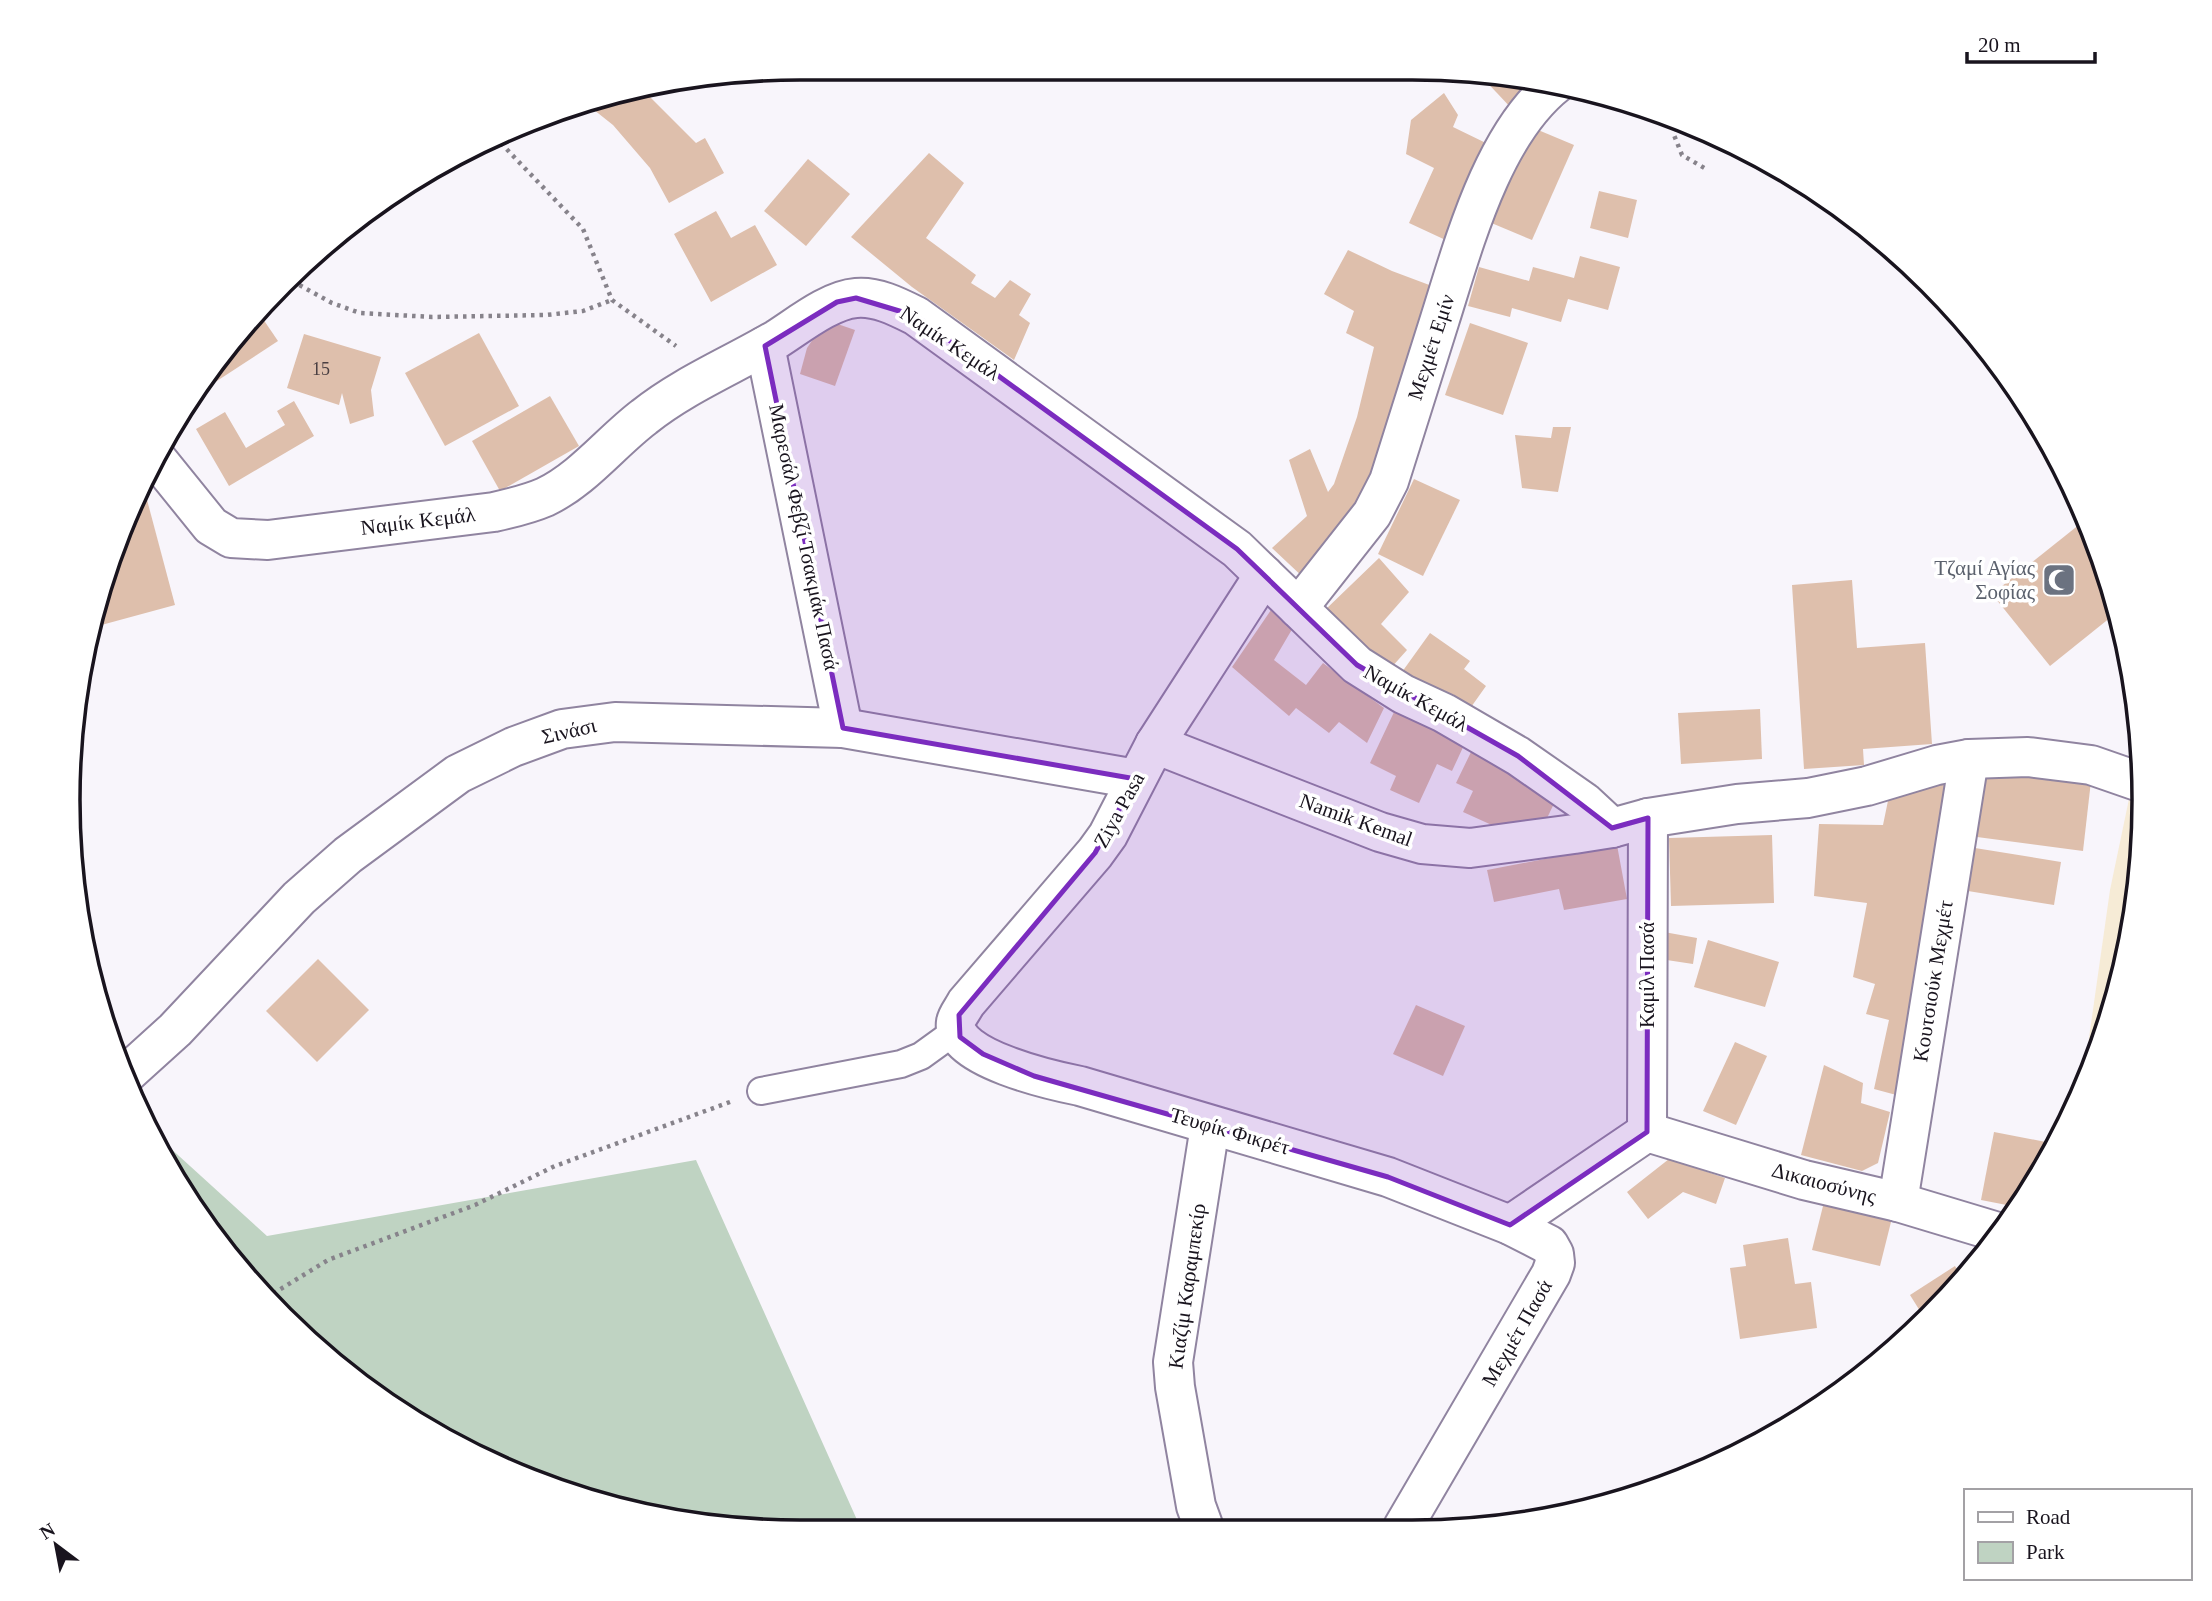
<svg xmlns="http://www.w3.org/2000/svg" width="2212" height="1601" font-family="Georgia,serif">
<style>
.commercial{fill:#f6ebd6}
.green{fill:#bfd3c2}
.building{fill:#debfac}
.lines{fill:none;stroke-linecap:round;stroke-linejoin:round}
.service-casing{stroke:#9084a0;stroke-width:30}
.minor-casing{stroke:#9084a0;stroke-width:42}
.tertiary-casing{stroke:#9084a0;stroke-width:42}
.path{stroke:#87838b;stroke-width:4.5;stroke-dasharray:3.5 5;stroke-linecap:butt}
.service{stroke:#fff;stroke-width:26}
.minor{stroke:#fff;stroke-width:38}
.tertiary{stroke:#fff;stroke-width:38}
.marked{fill:#7b2cbf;fill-opacity:0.2;stroke:#7b2cbf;stroke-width:5;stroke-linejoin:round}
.labels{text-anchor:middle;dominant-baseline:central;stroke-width:7;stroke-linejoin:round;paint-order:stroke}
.number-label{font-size:18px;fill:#4a3f42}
.street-label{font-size:21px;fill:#19141e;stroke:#fff}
.worship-label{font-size:21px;fill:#5b616d;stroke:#fff;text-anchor:end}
.rim{fill:none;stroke:#19141e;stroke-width:3.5}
</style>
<rect width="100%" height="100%" fill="#f8f5fb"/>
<polygon class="commercial" points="2139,751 2142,849 2119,990 2082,1087 2110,890"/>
<polygon class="green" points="146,1126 267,1236 696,1160 862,1531 753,1531 611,1508 477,1457 355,1382 250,1283 167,1167"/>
<g class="building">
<polygon points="1480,75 1525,79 1535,90 1513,110"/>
<polygon points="642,89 696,143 705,138 724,173 669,203 650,168 613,125 584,102 611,93"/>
<polygon points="1444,93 1458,115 1453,127 1490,145 1452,243 1409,223 1434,168 1406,154 1411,120"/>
<polygon points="1531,127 1574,145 1532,240 1489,222"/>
<polygon points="929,153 964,183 926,238 976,275 971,283 995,298 1010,280 1031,294 1019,315 1030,323 1014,360 912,287 851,237"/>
<polygon points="808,159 850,194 806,246 764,211"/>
<polygon points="1599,191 1637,200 1628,238 1590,228"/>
<polygon points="716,211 731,238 755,225 777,265 711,302 674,234"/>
<polygon points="1348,250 1392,271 1432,286 1368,502 1305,579 1272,548 1307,516 1289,460 1310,449 1328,492 1334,484 1357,417 1374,347 1346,333 1354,311 1324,294"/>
<polygon points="1580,256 1620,267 1608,310 1568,299 1561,322 1512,308 1510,317 1468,306 1479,267 1529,281 1533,267 1574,278"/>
<polygon points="263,319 278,341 200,392 239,335"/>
<polygon points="826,320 855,330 835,386 800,374 807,348"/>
<polygon points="1470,323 1528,343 1503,415 1445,395"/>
<polygon points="479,333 519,406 445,446 405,373"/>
<polygon points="304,334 381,357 371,390 374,416 350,424 342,393 339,405 287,388"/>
<polygon points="550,396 579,446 500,491 472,441"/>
<polygon points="294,401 314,436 229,486 196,429 225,412 246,448 285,425 277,411"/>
<polygon points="1553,427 1571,427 1558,492 1522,488 1515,435 1551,438"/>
<polygon points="1414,479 1460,500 1423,576 1378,554"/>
<polygon points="142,481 175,605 94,627 107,566"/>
<polygon points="2085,520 2105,566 2116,613 2050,666 1992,594"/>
<polygon points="1379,558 1409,592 1381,624 1407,650 1390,669 1324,611"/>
<polygon points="1852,580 1857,648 1925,643 1932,744 1863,749 1864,765 1804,769 1792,585"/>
<polygon points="1271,610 1294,626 1274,660 1306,685 1323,663 1384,708 1367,743 1339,722 1329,733 1296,708 1289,716 1232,667"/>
<polygon points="1430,633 1470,661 1464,669 1486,686 1464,717 1402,672"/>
<polygon points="1760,709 1762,759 1681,764 1678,713"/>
<polygon points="1395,710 1465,743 1452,771 1437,764 1419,803 1390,790 1396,776 1370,763"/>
<polygon points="1472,750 1560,791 1538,837 1505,831 1463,812 1473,791 1456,783"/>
<polygon points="1987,768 2091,781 2083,851 1977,837"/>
<polygon points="1951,779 1900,1096 1874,1089 1889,1020 1866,1014 1875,984 1853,977 1867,903 1814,896 1819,824 1883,825 1890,791"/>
<polygon points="1772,835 1774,903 1671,906 1669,838"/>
<polygon points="1617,845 1627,899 1564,910 1559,889 1494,902 1487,870"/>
<polygon points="1975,848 2061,862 2054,905 1968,891"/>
<polygon points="1664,932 1697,938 1693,964 1660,959"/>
<polygon points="1708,940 1779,962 1765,1007 1694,987"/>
<polygon points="318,959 369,1010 317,1062 266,1011"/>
<polygon points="1416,1005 1465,1026 1443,1076 1393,1054"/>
<polygon points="1735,1042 1767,1056 1736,1125 1703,1111"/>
<polygon points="1824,1065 1863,1083 1861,1103 1890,1112 1878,1163 1862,1171 1801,1155"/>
<polygon points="1994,1132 2056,1144 2017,1207 1981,1200"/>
<polygon points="1669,1159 1725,1178 1716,1204 1683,1192 1648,1219 1627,1192"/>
<polygon points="1824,1202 1892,1218 1880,1266 1812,1250"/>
<polygon points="1788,1238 1795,1284 1811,1282 1817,1328 1740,1339 1730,1268 1746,1266 1743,1245"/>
<polygon points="1955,1266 1962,1278 1925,1319 1910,1295"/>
</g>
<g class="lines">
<defs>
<polyline id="service" points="761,1091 901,1064 921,1056 957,1030"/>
<g id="minor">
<polyline points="765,346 843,728"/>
<path d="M 156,458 L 211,526 L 231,538 L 268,540 L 494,512 C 512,508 529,504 545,497 C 583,479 611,442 644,417 C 684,385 733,365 777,339 C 799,325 830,300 856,298 C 877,296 898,307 916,316 L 1237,549 L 1357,665 L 1403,694 L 1444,713 L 1518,756 L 1584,802 L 1612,828"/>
<path d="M 1264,575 L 1155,744 L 1108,835 L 1095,853 L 966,1003 C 963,1009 957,1016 956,1022 C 950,1058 1055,1081 1080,1086 L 1388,1177 L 1510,1225 L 1549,1245 L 1554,1254 L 1555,1263 L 1551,1274 L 1403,1527"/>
<path d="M 1298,608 L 1372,514 L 1389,481 C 1406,427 1423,373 1440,319 C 1464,243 1493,133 1557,83"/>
<polyline points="1155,744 1380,832 1422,844 1470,848 1574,834 1612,828 1648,818 1737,804 1808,798 1867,786 1937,765 1969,759 2028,757 2091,765 2140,782"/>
<polyline points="1647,1132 1804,1180 1898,1202 2001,1233"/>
<polyline points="1647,1132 1648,818"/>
<polyline points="1898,1202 1969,759"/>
<polyline points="1510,1225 1647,1132"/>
<polyline points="1204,1528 1196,1506 1175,1387 1173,1362 1210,1126"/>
</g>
<polyline id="tertiary" points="123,1077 175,1030 299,898 348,855 458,774 513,747 562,729 615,722 843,728 1136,779"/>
</defs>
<use href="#service" class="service-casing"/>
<use href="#minor" class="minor-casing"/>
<use href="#tertiary" class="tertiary-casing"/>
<g class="path">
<polyline points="1679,120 1674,135 1682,155 1706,169"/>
<polyline points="495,137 583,229 612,300 676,346"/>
<polyline points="292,281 332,303 360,313 432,317 546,315 583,311 612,300"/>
<polyline points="266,1298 328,1260 475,1205 555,1166 730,1102"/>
</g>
<use href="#service" class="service"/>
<use href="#minor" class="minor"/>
<use href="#tertiary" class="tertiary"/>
</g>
<path class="marked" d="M 856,298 L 916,316 L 1237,549 L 1357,665 L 1518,756 L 1612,828 L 1648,818 L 1647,1132 L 1510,1225 L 1388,1177 L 1034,1076 L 983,1054 L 960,1037 L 959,1015 L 1095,853 L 1136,779 L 843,728 L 765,346 L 837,302 Z"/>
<defs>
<symbol id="mosque-square" viewBox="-11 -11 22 22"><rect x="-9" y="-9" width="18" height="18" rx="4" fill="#6b7280" stroke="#fff"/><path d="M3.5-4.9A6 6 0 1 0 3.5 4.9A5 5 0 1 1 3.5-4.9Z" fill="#fff"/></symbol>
</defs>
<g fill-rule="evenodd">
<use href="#mosque-square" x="2040" y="561" width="38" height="38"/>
</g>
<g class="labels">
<g class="number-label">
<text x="321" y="369">15</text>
</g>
<g class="street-label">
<text transform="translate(950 343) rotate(34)">Ναμίκ Κεμάλ</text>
<text transform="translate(1431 347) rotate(-72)">Μεχμέτ Εμίν</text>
<text transform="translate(418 521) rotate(-7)">Ναμίκ Κεμάλ</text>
<text transform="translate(804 537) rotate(78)">Μαρεσάλ Φεβζί Τσακμάκ Πασά</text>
<text transform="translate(1416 698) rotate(29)">Ναμίκ Κεμάλ</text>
<text transform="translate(569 731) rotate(-13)">Σινάσι</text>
<text transform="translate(1119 810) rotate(-61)">Ziya Pasa</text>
<text transform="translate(1356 820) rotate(20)">Namik Kemal</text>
<text transform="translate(1647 975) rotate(-90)">Καμίλ Πασά</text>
<text transform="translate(1933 981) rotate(-81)">Κουτσιούκ Μεχμέτ</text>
<text transform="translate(1230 1131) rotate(16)">Τευφίκ Φικρέτ</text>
<text transform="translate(1824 1183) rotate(15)">Δικαιοσύνης</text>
<text transform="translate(1187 1286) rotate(-82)">Κιαζίμ Καραμπεκίρ</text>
<text transform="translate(1517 1333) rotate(-60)">Μεχμέτ Πασά</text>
</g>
<g class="worship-label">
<text x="2035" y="568">Τζαμί Αγίας<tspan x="2035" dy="24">Σοφίας</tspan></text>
</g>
</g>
<path d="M0 0H2212V1601H0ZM800 80H1412A720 720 0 0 1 2132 800V800A720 720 0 0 1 1412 1520H800A720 720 0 0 1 80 800V800A720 720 0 0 1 800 80Z" fill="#fff" fill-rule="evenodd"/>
<path class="rim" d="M800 80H1412A720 720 0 0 1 2132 800V800A720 720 0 0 1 1412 1520H800A720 720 0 0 1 80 800V800A720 720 0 0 1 800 80Z"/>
<rect x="1964" y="1489" width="228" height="91" fill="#ffffff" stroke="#a3a1a5" stroke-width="2"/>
<rect x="1978" y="1512" width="35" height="10" fill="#ffffff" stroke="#a3a1a5" stroke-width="2"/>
<text x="2026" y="1524" font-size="21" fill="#19141e">Road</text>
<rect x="1978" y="1542" width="35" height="21" fill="#bfd3c2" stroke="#a3a1a5" stroke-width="2"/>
<text x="2026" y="1559" font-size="21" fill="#19141e">Park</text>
<g transform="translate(56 1545) rotate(328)" stroke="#ffffff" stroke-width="5" paint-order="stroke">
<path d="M0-5L12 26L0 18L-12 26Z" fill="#19141e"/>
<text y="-10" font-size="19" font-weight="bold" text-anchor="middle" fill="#19141e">N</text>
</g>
<path d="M1967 52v10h128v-10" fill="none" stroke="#19141e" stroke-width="3.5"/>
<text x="1978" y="52" font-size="21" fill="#19141e" stroke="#ffffff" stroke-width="5" paint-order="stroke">20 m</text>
</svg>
